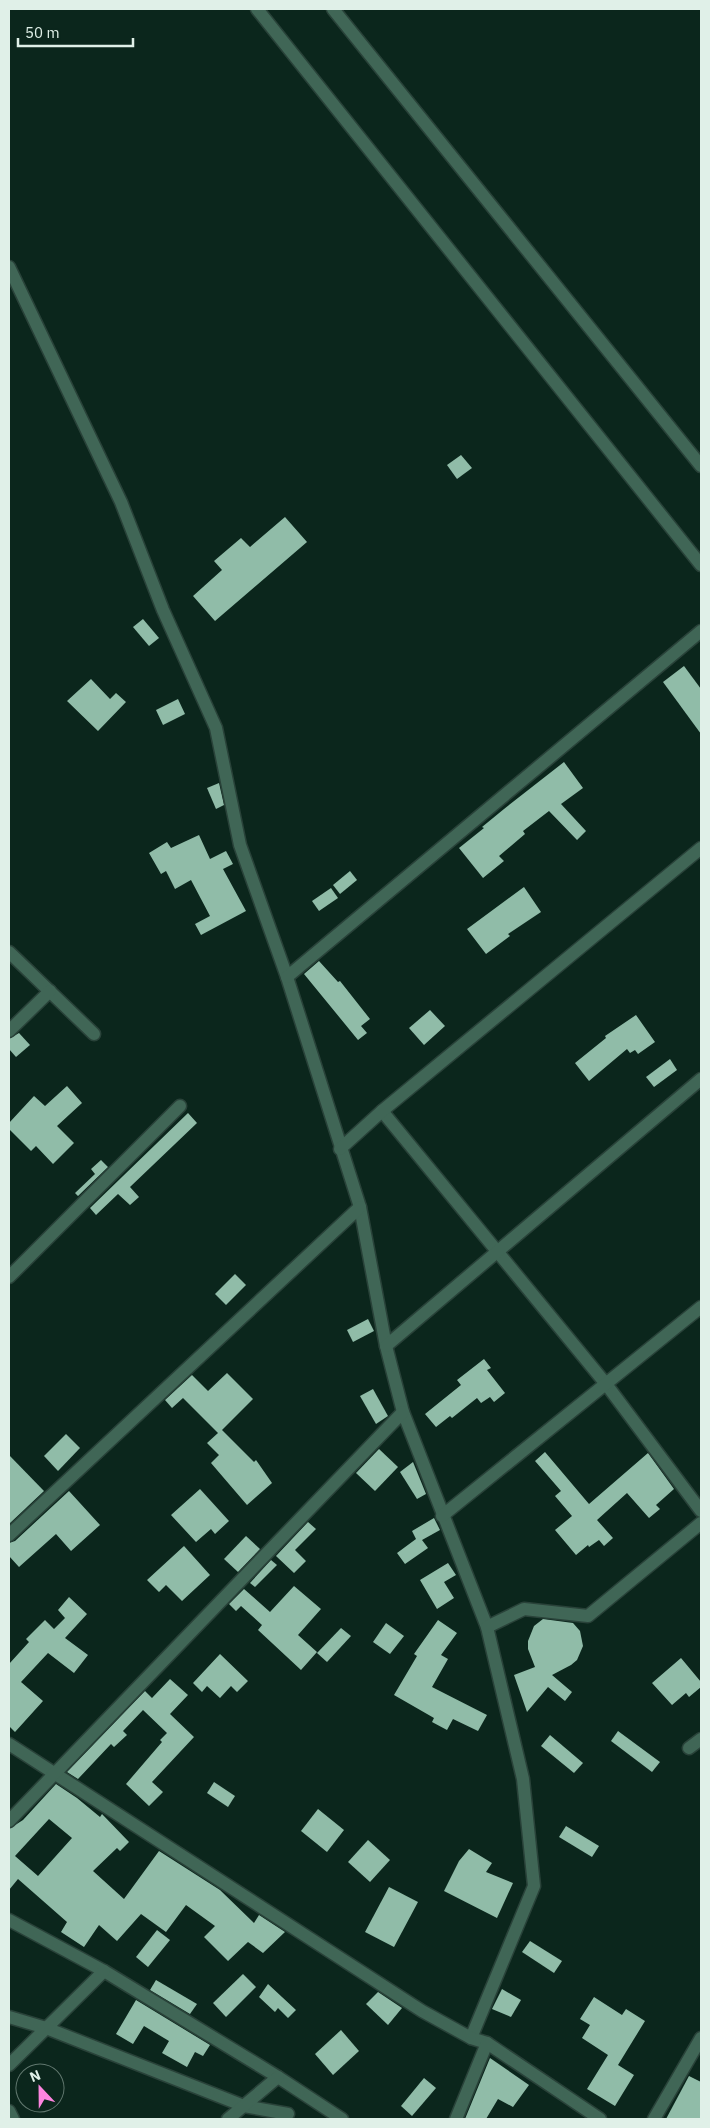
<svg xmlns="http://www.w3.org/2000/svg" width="710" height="2128" font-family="'IBM Plex Sans',sans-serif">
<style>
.building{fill:#90bca8;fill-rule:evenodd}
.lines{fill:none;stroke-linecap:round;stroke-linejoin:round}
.minor-casing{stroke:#294239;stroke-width:15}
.minor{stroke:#406656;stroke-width:12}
</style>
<rect width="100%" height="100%" fill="#0b261c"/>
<g class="building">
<polygon points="461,455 472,468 457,479 447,465"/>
<polygon points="285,517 307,542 215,621 193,596 222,570 214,561 241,538 250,547"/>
<polygon points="143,619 159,638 149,646 133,627"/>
<polygon points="684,666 701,689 701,734 663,682"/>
<polygon points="91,679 110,699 116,693 126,702 98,731 67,701"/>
<polygon points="178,699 185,714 163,725 156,710"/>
<polygon points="564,762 583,788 561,804 586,831 577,840 549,811 523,831 525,834 499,856 504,861 483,878 459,848 484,828 482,827 504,809"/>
<polygon points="219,783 224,805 216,809 207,788"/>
<polygon points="199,835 210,859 226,851 233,864 223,869 246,911 201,935 195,924 210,916 191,880 175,889 166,871 161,874 149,853 167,842 171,848"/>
<polygon points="350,871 357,880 340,894 333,885"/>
<polygon points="524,887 541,912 508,934 510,936 486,954 467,929"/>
<polygon points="331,888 338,898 319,911 312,901"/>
<polygon points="319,961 338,982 340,981 370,1019 361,1026 367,1033 358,1040 304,974"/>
<polygon points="430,1010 445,1026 424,1045 409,1028"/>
<polygon points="636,1015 655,1042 638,1054 635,1050 630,1053 627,1049 589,1081 575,1063 606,1038 605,1036"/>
<polygon points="19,1033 30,1045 16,1057 9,1049 9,1039"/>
<polygon points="670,1059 677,1070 654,1087 646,1077"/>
<polygon points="67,1086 82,1103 57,1126 74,1143 53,1164 36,1146 31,1151 9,1129 9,1123 34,1096 45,1106"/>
<polygon points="188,1113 197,1123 130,1187 139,1197 130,1205 118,1194 96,1215 90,1208"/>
<polygon points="101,1160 108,1167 78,1196 75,1193 95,1174 91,1169"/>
<polygon points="235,1274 246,1285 226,1305 215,1294"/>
<polygon points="368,1319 374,1331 353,1342 347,1330"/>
<polygon points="484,1359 491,1368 487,1370 505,1393 494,1402 490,1397 481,1403 477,1398 452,1418 450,1416 436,1427 425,1414 461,1385 457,1380"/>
<polygon points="227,1373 253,1399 222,1430 254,1462 256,1460 272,1483 247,1505 211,1463 219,1455 207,1443 218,1433 183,1398 172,1408 165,1400 192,1375 208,1391"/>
<polygon points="373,1389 388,1416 376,1424 360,1396"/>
<polygon points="66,1434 80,1448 58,1471 44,1456"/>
<polygon points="379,1449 398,1467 375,1491 356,1473"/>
<polygon points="545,1452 589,1504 648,1453 674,1489 656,1505 660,1509 649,1518 627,1493 597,1520 613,1538 604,1546 599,1540 589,1547 588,1545 576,1555 555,1530 572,1516 555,1496 561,1491 535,1461"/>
<polygon points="9,1455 44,1491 9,1524"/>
<polygon points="413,1462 426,1494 417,1499 400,1472"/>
<polygon points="200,1489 229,1521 215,1534 211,1529 196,1542 171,1515"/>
<polygon points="69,1491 100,1525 71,1551 56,1534 19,1567 9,1556 9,1543 15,1541"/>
<polygon points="434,1518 440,1530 422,1540 428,1548 405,1564 397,1553 416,1539 412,1531"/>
<polygon points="308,1522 316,1529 295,1550 306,1561 294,1573 276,1556"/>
<polygon points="246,1536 260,1549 238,1572 224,1559"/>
<polygon points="184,1546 210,1575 182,1601 166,1585 159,1592 147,1580"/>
<polygon points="271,1560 277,1565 255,1587 250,1583"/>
<polygon points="448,1563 456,1575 444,1582 454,1598 437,1609 420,1580"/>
<polygon points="294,1586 321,1609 298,1635 317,1652 301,1670 258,1630 262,1625 241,1606 236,1611 229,1604 244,1589 270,1612"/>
<polygon points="69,1597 87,1614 65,1638 88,1655 74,1673 48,1653 21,1682 43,1701 15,1732 9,1726 9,1664 29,1642 26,1639 45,1620 54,1629 65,1618 58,1610"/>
<polygon points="543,1619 573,1623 580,1631 583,1646 577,1660 571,1665 552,1675 572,1692 565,1701 548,1687 527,1712 514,1675 535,1667 528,1649 528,1641 534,1626"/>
<polygon points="438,1620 457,1633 441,1655 448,1659 432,1687 487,1715 478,1731 453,1719 447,1730 432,1722 434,1718 394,1695 417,1656 414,1654"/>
<polygon points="386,1623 404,1636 390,1654 373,1642"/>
<polygon points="341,1628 351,1636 327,1662 317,1653"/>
<polygon points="220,1654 248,1681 237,1692 231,1686 220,1698 207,1686 202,1692 193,1683"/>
<polygon points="681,1658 701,1682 701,1687 689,1697 686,1693 672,1705 652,1683"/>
<polygon points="170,1679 188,1695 170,1714 194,1737 152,1782 163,1792 149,1806 126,1784 162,1742 160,1740 167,1733 143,1710 123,1731 127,1735 114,1747 111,1744 78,1779 67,1772 145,1691 152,1698"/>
<polygon points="618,1731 660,1762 652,1772 611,1741"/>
<polygon points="550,1735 583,1763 574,1773 541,1746"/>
<polygon points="214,1782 235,1796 228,1807 207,1793"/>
<path d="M 56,1784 L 77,1798 L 100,1817 L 102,1814 L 129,1842 L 120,1851 L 117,1848 L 93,1871 L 124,1899 L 159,1851 L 220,1890 L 254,1923 L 259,1915 L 285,1932 L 263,1953 L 248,1942 L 228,1961 L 204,1937 L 215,1926 L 186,1905 L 166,1932 L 141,1914 L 117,1941 L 99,1925 L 84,1947 L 61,1932 L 67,1922 L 18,1879 L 9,1890 L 9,1829 L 23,1820 ZM 49,1819 L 72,1838 L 38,1876 L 15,1856 Z"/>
<polygon points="318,1809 344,1830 327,1852 301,1831"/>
<polygon points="566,1826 599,1846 592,1857 559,1837"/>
<polygon points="368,1840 390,1860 370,1882 348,1862"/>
<polygon points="469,1849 492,1863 486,1872 513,1883 497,1918 444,1891 459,1861"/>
<polygon points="389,1887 418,1902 394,1947 365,1932"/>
<polygon points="157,1930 170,1940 148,1967 136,1957"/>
<polygon points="530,1941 562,1961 554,1973 522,1952"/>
<polygon points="243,1974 256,1987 226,2017 213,2003"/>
<polygon points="156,1980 197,2004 190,2014 150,1990"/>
<polygon points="268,1984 296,2010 288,2018 278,2008 275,2012 259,1997"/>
<polygon points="502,1989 521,2000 511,2017 492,2009"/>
<polygon points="378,1992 402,2008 388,2025 366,2004"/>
<polygon points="594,1997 622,2015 626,2009 645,2021 618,2065 634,2075 615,2106 587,2089 608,2055 582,2038 590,2025 580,2019"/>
<polygon points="136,2000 210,2045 203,2056 195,2052 187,2067 162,2053 169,2041 144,2026 133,2044 116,2034"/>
<polygon points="341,2030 359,2051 333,2075 315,2054"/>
<polygon points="490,2058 529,2085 513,2107 498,2099 486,2119 465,2119"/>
<polygon points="689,2076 701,2082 701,2119 666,2119"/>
<polygon points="424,2078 436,2088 412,2116 401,2106"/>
</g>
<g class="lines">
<defs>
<g id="minor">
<polyline points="257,9 701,565"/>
<polyline points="333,9 701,466"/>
<polyline points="9,267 121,502 163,610 216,728 240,845 287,977 360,1207 386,1346 403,1412 487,1627 523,1779 534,1886 471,2038"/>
<polyline points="9,952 94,1034"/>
<polyline points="287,977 701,631"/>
<polyline points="9,1031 50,991"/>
<polyline points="382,1111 606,1384 701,1511"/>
<polyline points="340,1149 382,1111 701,848"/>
<polyline points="9,1277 180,1106"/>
<polyline points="386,1346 701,1079"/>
<polyline points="442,1516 701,1307"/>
<polyline points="9,1535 360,1207"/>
<polyline points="487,1627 524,1609 588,1616 701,1523"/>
<polyline points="9,1744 422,2011 471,2038 487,2043 600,2119"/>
<polyline points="689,1748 701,1739"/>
<polyline points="9,1821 403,1412"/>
<polyline points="9,1920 104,1971 278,2077 342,2119"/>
<polyline points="9,2017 46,2028 244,2106 288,2114"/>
<polyline points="9,2065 104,1971"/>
<polyline points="9,2111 13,2119"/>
<polyline points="228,2119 278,2077"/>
<polyline points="456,2119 487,2043"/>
<polyline points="654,2119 701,2038"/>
</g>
</defs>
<use href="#minor" class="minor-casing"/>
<use href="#minor" class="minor"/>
</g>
<rect width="710" height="2128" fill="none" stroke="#e0f0e8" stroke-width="20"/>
<g transform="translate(40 2088) rotate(338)"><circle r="24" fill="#0b261c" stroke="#60776e"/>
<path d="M0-4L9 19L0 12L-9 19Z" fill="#fe85e0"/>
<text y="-8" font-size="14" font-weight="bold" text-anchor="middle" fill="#e0f0e8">N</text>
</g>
<path d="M18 38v8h115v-8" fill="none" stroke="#e0f0e8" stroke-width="2.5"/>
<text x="25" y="38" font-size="15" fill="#e0f0e8" stroke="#0b261c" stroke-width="4" paint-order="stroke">50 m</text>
</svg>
